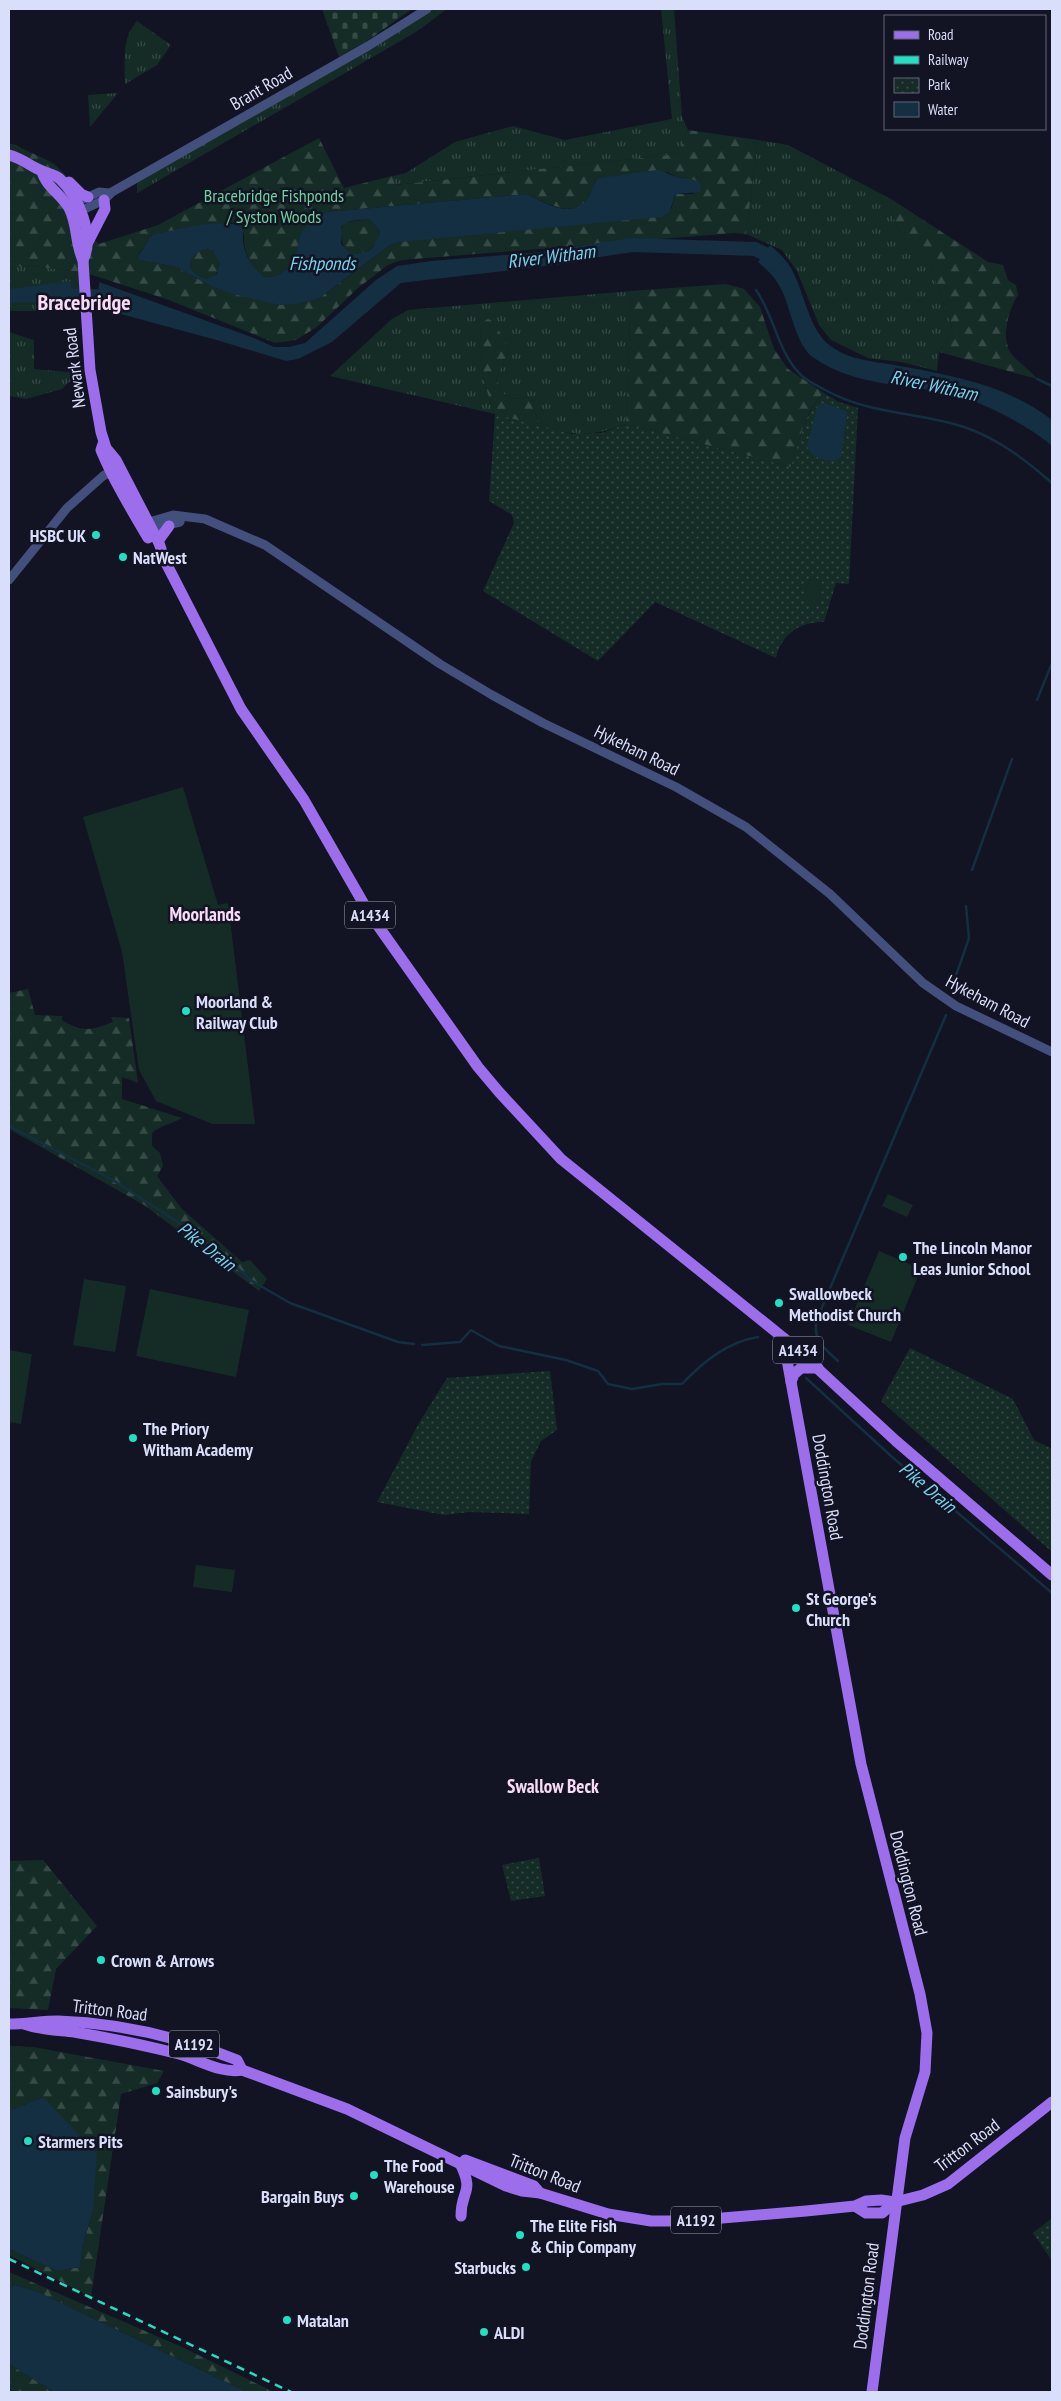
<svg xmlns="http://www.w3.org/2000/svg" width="1061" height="2401" font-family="'PT Sans Narrow',sans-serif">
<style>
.grass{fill:url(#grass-tufts)}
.forest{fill:url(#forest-firs);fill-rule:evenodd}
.cemetery{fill:url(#cemetery-stones)}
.park{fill:url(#park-dots)}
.pitch{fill:#152c26}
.water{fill:#132f41;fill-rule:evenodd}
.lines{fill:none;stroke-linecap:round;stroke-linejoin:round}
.stream{stroke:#132f41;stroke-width:2.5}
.river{stroke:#132f41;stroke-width:14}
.minor{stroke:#434f7c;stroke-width:9}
.major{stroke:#9c6eec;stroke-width:11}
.rail{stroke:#1ee1c2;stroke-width:2.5;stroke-dasharray:8 6;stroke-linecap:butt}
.poi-dot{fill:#1ee1c2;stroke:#121323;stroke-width:2}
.labels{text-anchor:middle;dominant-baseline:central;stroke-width:5;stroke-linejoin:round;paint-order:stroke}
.shield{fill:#121323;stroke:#9da1ba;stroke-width:1}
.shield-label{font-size:16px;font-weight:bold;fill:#d9defa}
.street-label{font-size:18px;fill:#d9defa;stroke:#121323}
.park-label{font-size:18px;fill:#6ed19e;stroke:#121323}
.poi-label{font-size:18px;font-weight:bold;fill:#d9defa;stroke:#121323;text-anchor:start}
.water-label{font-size:19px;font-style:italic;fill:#74d4ed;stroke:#121323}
.neighbourhood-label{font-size:19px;font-weight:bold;fill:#fadbf7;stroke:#121323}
.district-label{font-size:22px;font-weight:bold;fill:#fadbf7;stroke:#121323}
</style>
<defs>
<pattern id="grass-tufts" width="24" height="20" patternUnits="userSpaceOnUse" patternTransform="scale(1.25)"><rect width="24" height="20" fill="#152c26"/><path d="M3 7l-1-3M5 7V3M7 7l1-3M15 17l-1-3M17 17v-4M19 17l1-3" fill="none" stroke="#364a46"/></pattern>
<pattern id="forest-firs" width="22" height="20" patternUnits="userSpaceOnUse" patternTransform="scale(1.25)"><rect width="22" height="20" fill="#152c26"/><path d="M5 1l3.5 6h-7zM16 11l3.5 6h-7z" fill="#364a46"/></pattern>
<pattern id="cemetery-stones" width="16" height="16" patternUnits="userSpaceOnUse" patternTransform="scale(1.25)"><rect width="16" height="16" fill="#152c26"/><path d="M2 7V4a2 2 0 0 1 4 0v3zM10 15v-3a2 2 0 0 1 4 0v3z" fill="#364a46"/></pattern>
<pattern id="park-dots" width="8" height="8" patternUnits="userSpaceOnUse" patternTransform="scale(1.25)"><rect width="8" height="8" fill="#152c26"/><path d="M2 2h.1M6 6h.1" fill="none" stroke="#364a46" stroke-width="1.8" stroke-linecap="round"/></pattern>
</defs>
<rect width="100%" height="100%" fill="#121323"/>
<g class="grass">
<polygon points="427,9 447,9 416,32 137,193 137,179"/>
<polygon points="661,9 674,9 682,117 688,130 678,154 394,185 392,176 406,173 455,142 513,126 565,140 672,119"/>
<path d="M 137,21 L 171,45 L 157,65 L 125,84 C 125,61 121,39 137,21 Z"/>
<polygon points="118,93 90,127 88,95"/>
<polygon points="758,140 788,145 891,199 893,216 901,236 928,258 953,331 939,352 937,371 901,362 868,358 831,340 819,325 797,271 782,250 746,234"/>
<polygon points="24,265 86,273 74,311 9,311 9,269"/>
<path d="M 631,291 L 626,424 C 591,437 577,436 542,427 L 528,397 C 506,401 504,398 496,378 L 509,352 L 495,323 L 481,323 C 480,358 482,382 495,414 L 330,376 L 392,319 L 408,310 Z"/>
<polygon points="9,332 34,340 34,369 79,373 62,389 26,399 9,396"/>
</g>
<g class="forest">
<path d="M 688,130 L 758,140 L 746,234 L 734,233 L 402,260 L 388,265 L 358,288 L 317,327 L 296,340 L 275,343 L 169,300 L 86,273 L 25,265 L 9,269 L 9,144 L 13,144 L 53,163 L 76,185 L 83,229 L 99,244 L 158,225 L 319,138 L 344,188 L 392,176 L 395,185 L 678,154 ZM 668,172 L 676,177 L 684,178 L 694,194 L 676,194 L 671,209 L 399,242 L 390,245 L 318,299 L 297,304 L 211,286 L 176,267 L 141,260 L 138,255 L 147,243 L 149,237 L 155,234 L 223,223 L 235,223 L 244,234 C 243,253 250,265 264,277 L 276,276 L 294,264 C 300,236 300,227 327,212 L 527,194 C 554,207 584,224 595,182 Z"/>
<path d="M 891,199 L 988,262 L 1003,265 L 1008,280 L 1016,285 L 1018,295 C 1008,310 999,342 1014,357 C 1022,365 1030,370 1037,379 L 939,352 L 953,331 L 928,258 L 901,236 L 893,216 Z"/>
<path d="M 369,219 L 380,231 C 376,256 343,266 341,235 C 341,229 341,228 344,223 Z"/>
<circle cx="205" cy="264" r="15"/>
<path d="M 726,284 L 744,289 L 760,307 L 774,349 L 788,369 L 824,393 C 805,409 799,444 791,467 L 626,424 L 631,291 Z"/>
<path d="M 488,319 L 495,322 L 509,352 L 496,378 C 504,398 506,401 528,397 L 542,427 L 495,414 C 482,382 480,358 481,323 Z"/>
<path d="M 28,989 L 35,1015 L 62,1016 L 62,1020 C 83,1033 92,1030 113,1022 L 111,1017 L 129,1018 L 138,1083 L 122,1077 L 122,1099 L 182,1118 C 172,1124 161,1125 152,1133 L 152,1146 L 160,1153 L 163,1166 L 157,1176 L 182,1209 L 242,1262 L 250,1260 L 267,1279 L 259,1291 L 144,1205 L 9,1129 L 9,993 Z"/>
<polygon points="43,1860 97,1926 56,1969 48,2010 9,2008 9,1861"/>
<polygon points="9,2046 33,2047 164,2071 157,2083 121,2094 91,2297 9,2255 9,2249 57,2271 80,2267 83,2245 93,2210 43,2097 9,2111"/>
<polygon points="9,2272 182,2347 274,2392 247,2392 36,2291 15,2285 9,2288"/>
<polygon points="9,2364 54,2392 9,2392"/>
</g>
<polygon class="cemetery" points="322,9 412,9 367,41 339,57"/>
<g class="park">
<path d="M 824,393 L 839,402 L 858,408 L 849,584 L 836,583 L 824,622 C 800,621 781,635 776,658 L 655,602 L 598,661 L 483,591 L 514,523 L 512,515 L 489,501 L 495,414 L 572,434 L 602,433 L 626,424 L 791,467 C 799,443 805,411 824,393 Z"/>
<polygon points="910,1348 1013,1399 1034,1440 1052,1449 1052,1552 881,1401"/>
<polygon points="550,1371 557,1430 541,1441 531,1462 529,1514 469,1512 444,1515 377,1502 419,1423 447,1378"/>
<polygon points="539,1858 545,1896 511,1901 502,1865"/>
<polygon points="1052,2218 1052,2261 1033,2233"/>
</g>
<g class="pitch">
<polygon points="807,579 822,581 819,606 804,604"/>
<polygon points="183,787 218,905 228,903 255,1124 212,1124 156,1101 139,1070 122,952 83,817"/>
<polygon points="888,1194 913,1205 907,1217 882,1206"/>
<polygon points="879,1251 921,1269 891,1342 848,1325"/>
<polygon points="84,1279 126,1286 115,1352 73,1345"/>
<polygon points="150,1289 249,1310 236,1377 136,1356"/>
<polygon points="9,1350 32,1354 21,1424 9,1422"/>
<polygon points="196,1565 235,1570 232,1592 193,1587"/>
</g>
<g class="water">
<path d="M 657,170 C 665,171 670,175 677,177 C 686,180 692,177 700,183 L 701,192 L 676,194 C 671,203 673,213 661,217 L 399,242 L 390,245 L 318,299 L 297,304 L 280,305 L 233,294 L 211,286 L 176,267 L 140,260 L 138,256 L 147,243 L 149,237 L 155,234 C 176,230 224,217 242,227 C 244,234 242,240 244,247 C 247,260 255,269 264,277 L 276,276 L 294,264 C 300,234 298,228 327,212 L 527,194 C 545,203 572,220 588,198 C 592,192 593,183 599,178 ZM 369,219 L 380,231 C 377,247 366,257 350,253 L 341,244 L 341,227 C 347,219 359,221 369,219 ZM 207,249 L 213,251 L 220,263 L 217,274 L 207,279 C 184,274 185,254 207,249 Z"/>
<path d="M 770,245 C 780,254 789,262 794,274 C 806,298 810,335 835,349 C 854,361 879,362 900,366 C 955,376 1007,385 1052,420 L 1052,446 C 1031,427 986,404 959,396 C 910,383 857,388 814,358 C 795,346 791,306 780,287 C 775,277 766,269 758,262 Z"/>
<polygon points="578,249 580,262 401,283 332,342 298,359 286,361 220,341 117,313 97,310 99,282 254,338 274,347 289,347 305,343 376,280 397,266 431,261"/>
<polygon points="71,281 71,305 22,302 9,304 9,289"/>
<path d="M 824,403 L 846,411 L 847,416 L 841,457 L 835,461 C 824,461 809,457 807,445 L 817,408 L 820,404 Z"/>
<polygon points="43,2097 97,2154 93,2210 83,2245 80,2267 57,2271 9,2249 9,2111"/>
<polygon points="15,2285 36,2291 247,2392 54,2392 9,2364 9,2288"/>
</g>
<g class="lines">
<g class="stream">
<path d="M 756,290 C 775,317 778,354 802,376 C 809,382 818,386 825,390 C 873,416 918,411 967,428 C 1000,440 1027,461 1052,483"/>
<polyline points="1037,379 1052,386"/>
<polyline points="1037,700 1052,663"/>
<polyline points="972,870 1012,759"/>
<polyline points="952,987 969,938 966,906"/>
<polyline points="9,1126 113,1180 179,1223 219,1252 252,1281 290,1303 398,1342 414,1344"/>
<path d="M 422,1345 L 460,1342 L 471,1330 L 499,1346 L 566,1360 L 598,1371 L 608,1384 L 632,1389 L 662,1384 L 682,1384 C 703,1362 727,1342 758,1337"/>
<path d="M 838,1361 C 823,1347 812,1340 817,1319 L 946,1015"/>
<polyline points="806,1378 891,1456 1052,1593"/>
</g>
<g class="river">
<polyline points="560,256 632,245 755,249 767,255 777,265"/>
<polyline points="54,295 115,297"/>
</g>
<g class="minor">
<polyline points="84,199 99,192 109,193"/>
<polyline points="76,213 104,200 112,192 368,46 427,9"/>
<polyline points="142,524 173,515 205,519 265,545 440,664 492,695 543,723 676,787 746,827 830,894 923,983 956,1006 1052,1052"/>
<polyline points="146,530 180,522 181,518"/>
<polyline points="9,580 67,508 103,476 115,469"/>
</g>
<g class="major">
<path d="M 9,155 C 21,158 29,165 40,170 C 47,174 53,173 60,179 C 79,197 95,236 83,260"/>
<path d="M 42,171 C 45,186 62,195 69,208 C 78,225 75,244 83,260 L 90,370 L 101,432 L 106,448 L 116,460 L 159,543 L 165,561 L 241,709 L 304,800 L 369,913 L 478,1067 L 499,1092 L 561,1159 L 791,1344 L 896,1441 L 1052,1575"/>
<polyline points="69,182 81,194 88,197"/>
<polyline points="87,244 105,209 104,200"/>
<path d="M 103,444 L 101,450 C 114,481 131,509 148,538"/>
<polyline points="158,541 169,526"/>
<polyline points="783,1338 861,1764 920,1994 927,2033 925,2072 905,2138 872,2392"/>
<polyline points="791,1382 794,1374 801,1368 818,1368"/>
<path d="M 9,2024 C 26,2024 42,2021 58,2021 C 122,2023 179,2037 237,2060 L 242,2070"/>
<path d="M 24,2024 C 41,2030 57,2030 74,2032 C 109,2038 144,2045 179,2054 C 200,2060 221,2074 242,2070 L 347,2109 L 506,2186 L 522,2191 L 540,2193 L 608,2214 L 651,2221 L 687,2221 L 806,2211 L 855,2206 L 866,2201 L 881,2200 L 895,2202 L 923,2195 L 948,2184 L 1052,2102"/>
<polyline points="465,2160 534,2186 540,2193"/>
<path d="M 460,2163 C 475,2194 461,2189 461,2216"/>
<polyline points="855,2206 866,2213 882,2213 895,2202"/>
</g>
<polyline class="rail" points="9,2259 291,2392"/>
</g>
<g class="poi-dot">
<circle cx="96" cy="535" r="5"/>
<circle cx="123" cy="557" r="5"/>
<circle cx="186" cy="1011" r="5"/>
<circle cx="903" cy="1257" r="5"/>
<circle cx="779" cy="1303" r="5"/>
<circle cx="133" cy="1438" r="5"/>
<circle cx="796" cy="1608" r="5"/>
<circle cx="101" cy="1960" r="5"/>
<circle cx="156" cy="2091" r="5"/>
<circle cx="28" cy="2141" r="5"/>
<circle cx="374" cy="2175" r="5"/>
<circle cx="354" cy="2196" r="5"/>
<circle cx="520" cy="2235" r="5"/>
<circle cx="526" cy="2267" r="5"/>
<circle cx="287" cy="2320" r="5"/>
<circle cx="484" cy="2332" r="5"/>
</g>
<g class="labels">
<g class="shield">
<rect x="345" y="901.5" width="50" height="27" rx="4"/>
<rect x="773" y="1336.5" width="50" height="27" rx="4"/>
<rect x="169" y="2030.5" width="50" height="27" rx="4"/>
<rect x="671" y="2206.5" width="50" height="27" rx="4"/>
</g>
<g class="shield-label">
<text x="370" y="915">A1434</text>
<text x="798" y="1350">A1434</text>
<text x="194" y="2044">A1192</text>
<text x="696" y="2220">A1192</text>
</g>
<g class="street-label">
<text transform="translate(261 88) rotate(-30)">Brant Road</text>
<text transform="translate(74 368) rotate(-97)">Newark Road</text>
<text transform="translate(637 750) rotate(26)">Hykeham Road</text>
<text transform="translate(988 1001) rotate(28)">Hykeham Road</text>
<text transform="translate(828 1487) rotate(80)">Doddington Road</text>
<text transform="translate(909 1883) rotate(76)">Doddington Road</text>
<text transform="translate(110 2010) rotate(7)">Tritton Road</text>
<text transform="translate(967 2145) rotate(-37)">Tritton Road</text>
<text transform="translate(545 2173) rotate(22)">Tritton Road</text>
<text transform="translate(866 2296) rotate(-83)">Doddington Road</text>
</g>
<g class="park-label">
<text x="274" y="195">Bracebridge Fishponds<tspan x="274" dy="21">/ Syston Woods</tspan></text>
</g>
<g class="poi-label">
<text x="86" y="535" text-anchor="end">HSBC UK</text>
<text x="133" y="557">NatWest</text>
<text x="196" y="1001">Moorland &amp;<tspan x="196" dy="21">Railway Club</tspan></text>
<text x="913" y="1247">The Lincoln Manor<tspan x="913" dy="21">Leas Junior School</tspan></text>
<text x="789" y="1293">Swallowbeck<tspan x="789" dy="21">Methodist Church</tspan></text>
<text x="143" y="1428">The Priory<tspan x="143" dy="21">Witham Academy</tspan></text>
<text x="806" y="1598">St George's<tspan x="806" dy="21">Church</tspan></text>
<text x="111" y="1960">Crown &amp; Arrows</text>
<text x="166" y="2091">Sainsbury's</text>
<text x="38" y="2141">Starmers Pits</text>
<text x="384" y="2165">The Food<tspan x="384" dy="21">Warehouse</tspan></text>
<text x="344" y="2196" text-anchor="end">Bargain Buys</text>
<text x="530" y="2225">The Elite Fish<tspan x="530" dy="21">&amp; Chip Company</tspan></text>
<text x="516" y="2267" text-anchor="end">Starbucks</text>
<text x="297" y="2320">Matalan</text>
<text x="494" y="2332">ALDI</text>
</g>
<g class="water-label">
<text transform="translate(551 256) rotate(-7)">River Witham</text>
<text x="322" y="263">Fishponds</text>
<text transform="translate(934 385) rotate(12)">River Witham</text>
<text transform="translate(207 1246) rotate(38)">Pike Drain</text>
<text transform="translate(928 1487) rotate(40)">Pike Drain</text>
</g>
<g class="neighbourhood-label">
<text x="205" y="914">Moorlands</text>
<text x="553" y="1786">Swallow Beck</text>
</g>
<g class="district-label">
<text x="84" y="302">Bracebridge</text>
</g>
</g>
<rect width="1061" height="2401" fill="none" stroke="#d9defa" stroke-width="20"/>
<rect x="884" y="15" width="162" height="115" fill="#121323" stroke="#626479"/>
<rect x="894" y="31" width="25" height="8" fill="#9c6eec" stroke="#626479"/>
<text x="928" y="40" font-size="15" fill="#d9defa">Road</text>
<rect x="894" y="56" width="25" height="8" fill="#1ee1c2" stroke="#626479"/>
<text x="928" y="65" font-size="15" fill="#d9defa">Railway</text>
<rect x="894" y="78" width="25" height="15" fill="url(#park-dots)" stroke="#626479"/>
<text x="928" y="90" font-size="15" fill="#d9defa">Park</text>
<rect x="894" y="102" width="25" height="15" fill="#132f41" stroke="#626479"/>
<text x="928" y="115" font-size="15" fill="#d9defa">Water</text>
</svg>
